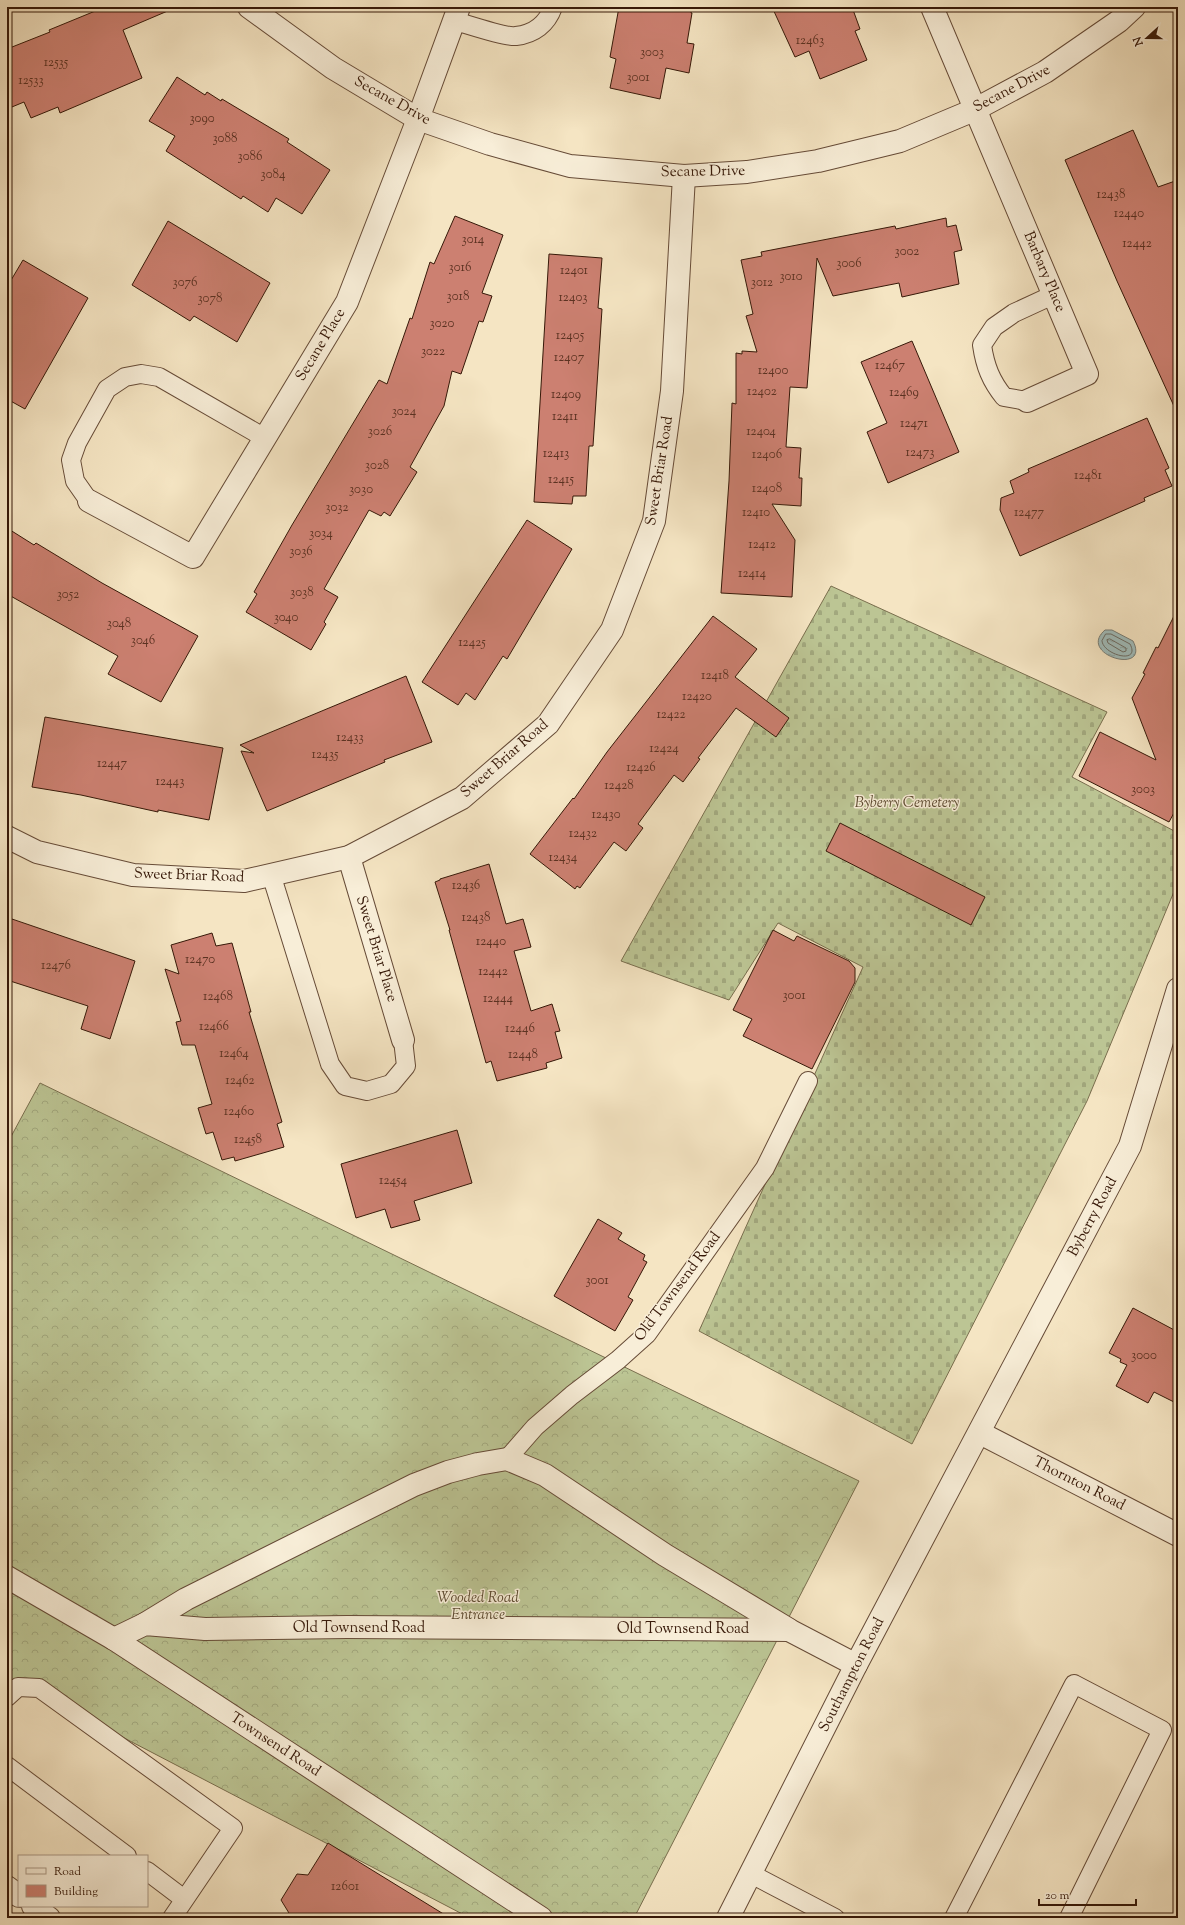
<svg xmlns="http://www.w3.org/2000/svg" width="1185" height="1925" font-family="'Sorts Mill Goudy',serif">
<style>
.forest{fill:url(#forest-crowns);stroke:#796e4e}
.cemetery{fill:url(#cemetery-stones);stroke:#796e4e}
.water{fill:url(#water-ripples);stroke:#767b74}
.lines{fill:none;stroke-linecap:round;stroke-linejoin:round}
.shore{stroke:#6b6a62;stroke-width:1}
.building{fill:#cc8071;stroke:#361808}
.service-casing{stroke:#664b37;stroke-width:20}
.minor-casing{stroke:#664b37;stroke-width:24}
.tertiary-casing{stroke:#664b37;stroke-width:24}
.service{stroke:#f8eed8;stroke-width:18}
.minor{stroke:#f8eed8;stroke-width:22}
.tertiary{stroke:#f8eed8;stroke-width:22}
.labels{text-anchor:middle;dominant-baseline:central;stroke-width:3;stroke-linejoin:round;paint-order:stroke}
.number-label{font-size:13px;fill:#5c3222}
.street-label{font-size:15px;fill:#361808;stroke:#f8eed8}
.park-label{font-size:15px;font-style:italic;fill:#5e4c32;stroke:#f8eed8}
</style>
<defs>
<pattern id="forest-crowns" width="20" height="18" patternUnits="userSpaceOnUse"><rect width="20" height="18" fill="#bcc594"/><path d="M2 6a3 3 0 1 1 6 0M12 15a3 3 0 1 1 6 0" fill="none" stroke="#a2a87e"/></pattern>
<pattern id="cemetery-stones" width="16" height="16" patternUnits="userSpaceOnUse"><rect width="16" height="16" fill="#bcc594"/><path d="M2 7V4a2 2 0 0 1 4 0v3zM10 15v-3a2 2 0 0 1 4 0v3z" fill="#a2a87e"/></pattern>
<pattern id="water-ripples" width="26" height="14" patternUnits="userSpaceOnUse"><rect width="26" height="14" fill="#a0bdbc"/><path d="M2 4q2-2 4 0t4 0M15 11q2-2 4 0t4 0" fill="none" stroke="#8aa2a0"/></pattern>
</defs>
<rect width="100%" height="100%" fill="#f5e5c3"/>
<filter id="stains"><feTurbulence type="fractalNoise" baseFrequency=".005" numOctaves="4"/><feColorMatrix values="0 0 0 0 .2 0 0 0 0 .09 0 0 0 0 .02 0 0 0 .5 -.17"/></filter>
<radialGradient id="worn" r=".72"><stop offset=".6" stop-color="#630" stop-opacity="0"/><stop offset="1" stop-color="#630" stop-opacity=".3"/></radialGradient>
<polygon class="forest" points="40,1083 859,1481 634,1918 470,1918 7,1677 7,1144"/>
<polygon class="cemetery" points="831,586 1107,712 1072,777 1178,833 1178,882 1087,1101 912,1444 699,1331 863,967 778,923 729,1000 621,961"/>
<path class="water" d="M 1105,630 L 1112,630 L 1133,641 C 1151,676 1076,655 1105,630 Z"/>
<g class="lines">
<g class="shore">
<path d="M 1106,634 L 1111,634 L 1130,644 C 1141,665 1103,655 1102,641 Z"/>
<polygon points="1110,639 1126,648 1126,651 1123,652 1108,643 1107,640"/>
</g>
</g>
<g class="building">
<polygon points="105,7 177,7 123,30 142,78 60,113 58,107 31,118 24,102 7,109 7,49 50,32 49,30"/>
<polygon points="619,7 692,7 691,13 692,13 687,43 694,44 689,73 666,68 660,99 610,88 616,59 610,57"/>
<polygon points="772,7 852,7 860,29 855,31 867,60 820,79 809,51 795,57"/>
<polygon points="177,77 205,95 207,92 221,101 222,99 289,139 287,142 330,170 302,214 276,198 268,212 243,196 241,199 166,151 175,136 149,121"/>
<polygon points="1133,130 1158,187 1178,180 1178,415 1117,281 1065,160"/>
<polygon points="455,216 503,235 482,293 492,296 483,322 479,321 461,374 452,371 444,406 410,467 417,472 390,516 384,512 381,516 369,510 324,589 338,597 324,622 326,624 311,650 246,612 257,594 254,592 292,525 379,380 387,384 410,318 412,319 430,262 434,264"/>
<polygon points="946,218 947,227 956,225 962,250 954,252 959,284 902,297 899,283 833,296 817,258 807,388 790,387 786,447 801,448 799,478 802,478 801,506 772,504 795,540 792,597 721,593 729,481 732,403 736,404 736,353 742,354 742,351 757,352 746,316 753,314 741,260 762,256 761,252 895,226 896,229"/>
<polygon points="168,221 270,283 237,342 194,316 190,321 132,285"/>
<polygon points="549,254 602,258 598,308 602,309 593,446 589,446 586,496 573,496 572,504 534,502"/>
<polygon points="23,260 88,298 25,409 7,399 7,287"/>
<polygon points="912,341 959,452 888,483 867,432 887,423 861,362"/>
<polygon points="1147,418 1169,468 1165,470 1172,486 1144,498 1145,501 1020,556 1000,510 1001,498 1014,493 1010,481 1029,472 1028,469"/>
<polygon points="527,520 572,549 507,659 503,656 475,700 466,693 458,705 422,682"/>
<polygon points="7,528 34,545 36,543 102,583 198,636 161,702 108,674 118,656 7,594"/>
<polygon points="1178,608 1178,812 1176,813 1175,811 1169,822 1079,776 1100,732 1156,760 1132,698 1145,674 1143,673 1156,647 1158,648"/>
<polygon points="713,616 757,649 735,677 789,718 776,737 736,708 698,758 700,759 683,782 674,775 638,824 643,828 626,851 614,842 580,888 577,886 575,889 530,854 573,798 574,799 607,752"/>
<polygon points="406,676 432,742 384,760 385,762 267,811 241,751 254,753 240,745"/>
<polygon points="45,717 223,748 209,820 158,810 158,812 81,795 32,787"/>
<polygon points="840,823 985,897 971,925 826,851"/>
<polygon points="489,864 506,924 523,919 531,947 514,951 531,1011 552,1004 560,1031 555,1032 562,1058 546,1063 547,1068 497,1081 491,1061 486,1063 449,930 450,930 435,882 440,880 440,879"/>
<polygon points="12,919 135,961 110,1039 81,1029 88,1006 7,980 7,934"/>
<polygon points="773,930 794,941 797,936 849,961 855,968 855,982 812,1069 743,1036 752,1019 733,1010"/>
<polygon points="212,933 216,946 232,943 251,1012 249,1012 282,1122 277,1124 284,1147 235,1161 234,1157 222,1160 213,1132 206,1134 198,1108 212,1104 195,1045 182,1045 176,1022 181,1021 165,969 179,974 171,945"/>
<polygon points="457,1130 472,1183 414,1201 420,1220 391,1228 385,1209 356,1218 341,1164"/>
<polygon points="598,1219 622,1233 618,1239 645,1255 643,1260 647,1262 628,1297 633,1300 615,1331 554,1296"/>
<polygon points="1133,1308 1178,1332 1178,1404 1154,1392 1148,1403 1116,1386 1127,1365 1120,1362 1121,1359 1109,1353"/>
<polygon points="328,1843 450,1918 292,1918 281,1900 297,1874 308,1875"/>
</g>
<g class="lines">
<defs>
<g id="service">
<path d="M 455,21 C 466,24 508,38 516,36 C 534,34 547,24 553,7"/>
<path d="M 1027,401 L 1004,397 C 991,381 985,366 982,345 L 994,327 L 1014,313 L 1053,295"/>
<polyline points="89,501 75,481 71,460 77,443 107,389 125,377 141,374 159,377 265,438"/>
<polyline points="271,874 330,1064 345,1086 367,1091 391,1084 406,1066 403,1040"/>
<polyline points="507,1459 535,1427 572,1395 618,1360 647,1334 765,1168 808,1081"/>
<polyline points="7,1697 18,1687 39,1688 233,1828 172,1918"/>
<polyline points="7,1766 127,1856"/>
<polyline points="147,1871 184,1899"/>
<polyline points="751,1874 835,1918"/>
<polyline points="954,1918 1074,1684 1162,1730 1069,1918"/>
</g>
<g id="minor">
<polyline points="249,7 333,68 418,119 490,144 570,166 684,176 747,172 818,161 900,141 974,110 1045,72 1119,21 1134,7"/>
<polyline points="932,7 1087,374 1027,401"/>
<polyline points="89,501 193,557 347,302 418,119 459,7"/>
<polyline points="7,837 37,852 133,875 244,881 349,857 462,798 548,724 612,630 654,521 672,391 684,176"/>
<polyline points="349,857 403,1040"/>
<polyline points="7,1577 114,1639 541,1918"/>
<polyline points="145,1624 186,1599 414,1485 448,1472 478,1464 507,1459 545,1475 665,1555 788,1629"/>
<polyline points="114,1639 145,1624 205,1629 347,1627 789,1630 856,1665"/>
<polyline points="7,1887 19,1896"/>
<polyline points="33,1906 49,1918"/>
</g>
<g id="tertiary">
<polyline points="980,1433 1178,1535"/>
<polyline points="728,1918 856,1665 1130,1146 1178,989"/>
</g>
</defs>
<use href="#service" class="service-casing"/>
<use href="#minor" class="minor-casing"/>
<use href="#tertiary" class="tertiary-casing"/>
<use href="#service" class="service"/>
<use href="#minor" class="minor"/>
<use href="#tertiary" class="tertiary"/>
</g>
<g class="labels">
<g class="number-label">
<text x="810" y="41">12463</text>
<text x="652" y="53">3003</text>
<text x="56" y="63">12535</text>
<text x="638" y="78">3001</text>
<text x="31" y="81">12533</text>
<text x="202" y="119">3090</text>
<text x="225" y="139">3088</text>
<text x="250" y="157">3086</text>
<text x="273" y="175">3084</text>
<text x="1111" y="195">12438</text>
<text x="1129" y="214">12440</text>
<text x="473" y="240">3014</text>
<text x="1137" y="244">12442</text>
<text x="907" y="252">3002</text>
<text x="849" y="264">3006</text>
<text x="460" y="268">3016</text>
<text x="574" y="271">12401</text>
<text x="791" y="277">3010</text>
<text x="185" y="283">3076</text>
<text x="762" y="283">3012</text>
<text x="458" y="297">3018</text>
<text x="573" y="298">12403</text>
<text x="210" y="299">3078</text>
<text x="442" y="324">3020</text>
<text x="570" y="336">12405</text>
<text x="433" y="352">3022</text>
<text x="569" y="358">12407</text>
<text x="890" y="366">12467</text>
<text x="773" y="371">12400</text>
<text x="762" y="392">12402</text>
<text x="904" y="393">12469</text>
<text x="566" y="395">12409</text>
<text x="404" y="412">3024</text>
<text x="565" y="417">12411</text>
<text x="914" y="424">12471</text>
<text x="380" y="432">3026</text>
<text x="761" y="432">12404</text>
<text x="920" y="453">12473</text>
<text x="556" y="454">12413</text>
<text x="767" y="455">12406</text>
<text x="377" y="466">3028</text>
<text x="1088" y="476">12481</text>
<text x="561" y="480">12415</text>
<text x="767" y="489">12408</text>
<text x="361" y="490">3030</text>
<text x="337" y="508">3032</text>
<text x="756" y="513">12410</text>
<text x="1029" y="513">12477</text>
<text x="321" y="534">3034</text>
<text x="762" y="545">12412</text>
<text x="301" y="552">3036</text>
<text x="752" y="574">12414</text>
<text x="302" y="593">3038</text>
<text x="68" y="595">3052</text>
<text x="286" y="618">3040</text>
<text x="119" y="624">3048</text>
<text x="143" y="641">3046</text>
<text x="472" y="643">12425</text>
<text x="715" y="676">12418</text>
<text x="697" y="697">12420</text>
<text x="671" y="715">12422</text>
<text x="350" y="738">12433</text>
<text x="664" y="749">12424</text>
<text x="325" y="755">12435</text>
<text x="112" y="764">12447</text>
<text x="641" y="768">12426</text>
<text x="170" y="782">12443</text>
<text x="619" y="786">12428</text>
<text x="1143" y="790">3003</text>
<text x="606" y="815">12430</text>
<text x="583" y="834">12432</text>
<text x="563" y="858">12434</text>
<text x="466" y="886">12436</text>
<text x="476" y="918">12438</text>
<text x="491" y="942">12440</text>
<text x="200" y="960">12470</text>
<text x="56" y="966">12476</text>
<text x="493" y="972">12442</text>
<text x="794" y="996">3001</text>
<text x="218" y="997">12468</text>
<text x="498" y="999">12444</text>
<text x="214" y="1027">12466</text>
<text x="520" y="1029">12446</text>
<text x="234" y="1054">12464</text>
<text x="523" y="1055">12448</text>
<text x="240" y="1081">12462</text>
<text x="239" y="1112">12460</text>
<text x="248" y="1140">12458</text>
<text x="393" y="1181">12454</text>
<text x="597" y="1281">3001</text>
<text x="1144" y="1356">3000</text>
<text x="345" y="1887">12601</text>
</g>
<g class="street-label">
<text transform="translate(1012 89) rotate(-28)">Secane Drive</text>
<text transform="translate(392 101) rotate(29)">Secane Drive</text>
<text transform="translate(703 172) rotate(-1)">Secane Drive</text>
<text transform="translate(1044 272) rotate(67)">Barbary Place</text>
<text transform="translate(321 345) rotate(-59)">Secane Place</text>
<text transform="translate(660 471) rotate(-81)">Sweet Briar Road</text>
<text transform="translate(505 759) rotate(-41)">Sweet Briar Road</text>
<text transform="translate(189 876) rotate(2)">Sweet Briar Road</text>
<text transform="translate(376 949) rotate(73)">Sweet Briar Place</text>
<text transform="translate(1093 1217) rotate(-62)">Byberry Road</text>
<text transform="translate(678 1287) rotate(-53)">Old Townsend Road</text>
<text transform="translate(1079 1484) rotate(27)">Thornton Road</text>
<text x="359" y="1628">Old Townsend Road</text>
<text x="683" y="1629">Old Townsend Road</text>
<text transform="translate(852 1675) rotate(-63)">Southampton Road</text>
<text transform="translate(275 1745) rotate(33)">Townsend Road</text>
</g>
<g class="park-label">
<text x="907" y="803">Byberry Cemetery</text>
<text x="478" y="1598">Wooded Road<tspan x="478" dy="17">Entrance</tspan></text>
</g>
</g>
<rect width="1185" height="1925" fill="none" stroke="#f5e5c3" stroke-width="24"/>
<rect x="8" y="8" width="1169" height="1909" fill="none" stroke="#361808" stroke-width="2"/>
<rect x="12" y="12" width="1161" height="1901" fill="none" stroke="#361808"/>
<rect x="18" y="1855" width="130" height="52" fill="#f8eed8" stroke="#aa9885"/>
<rect x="26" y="1868" width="20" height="6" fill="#f8eed8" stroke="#aa9885"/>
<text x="54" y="1875" font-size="12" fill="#361808">Road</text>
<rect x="26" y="1885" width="20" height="12" fill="#cc8071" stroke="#aa9885"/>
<text x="54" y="1895" font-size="12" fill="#361808">Building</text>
<g transform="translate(1147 38) rotate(249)" stroke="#f8eed8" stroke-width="3" paint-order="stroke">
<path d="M0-3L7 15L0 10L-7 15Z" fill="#361808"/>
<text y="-6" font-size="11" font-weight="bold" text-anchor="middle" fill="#361808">N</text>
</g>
<path d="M1039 1899v6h97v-6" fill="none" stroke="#361808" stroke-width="2"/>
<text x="1045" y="1899" font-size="12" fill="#361808" stroke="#f8eed8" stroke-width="3" paint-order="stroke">20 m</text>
<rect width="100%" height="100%" filter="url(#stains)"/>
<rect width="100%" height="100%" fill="url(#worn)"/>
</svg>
